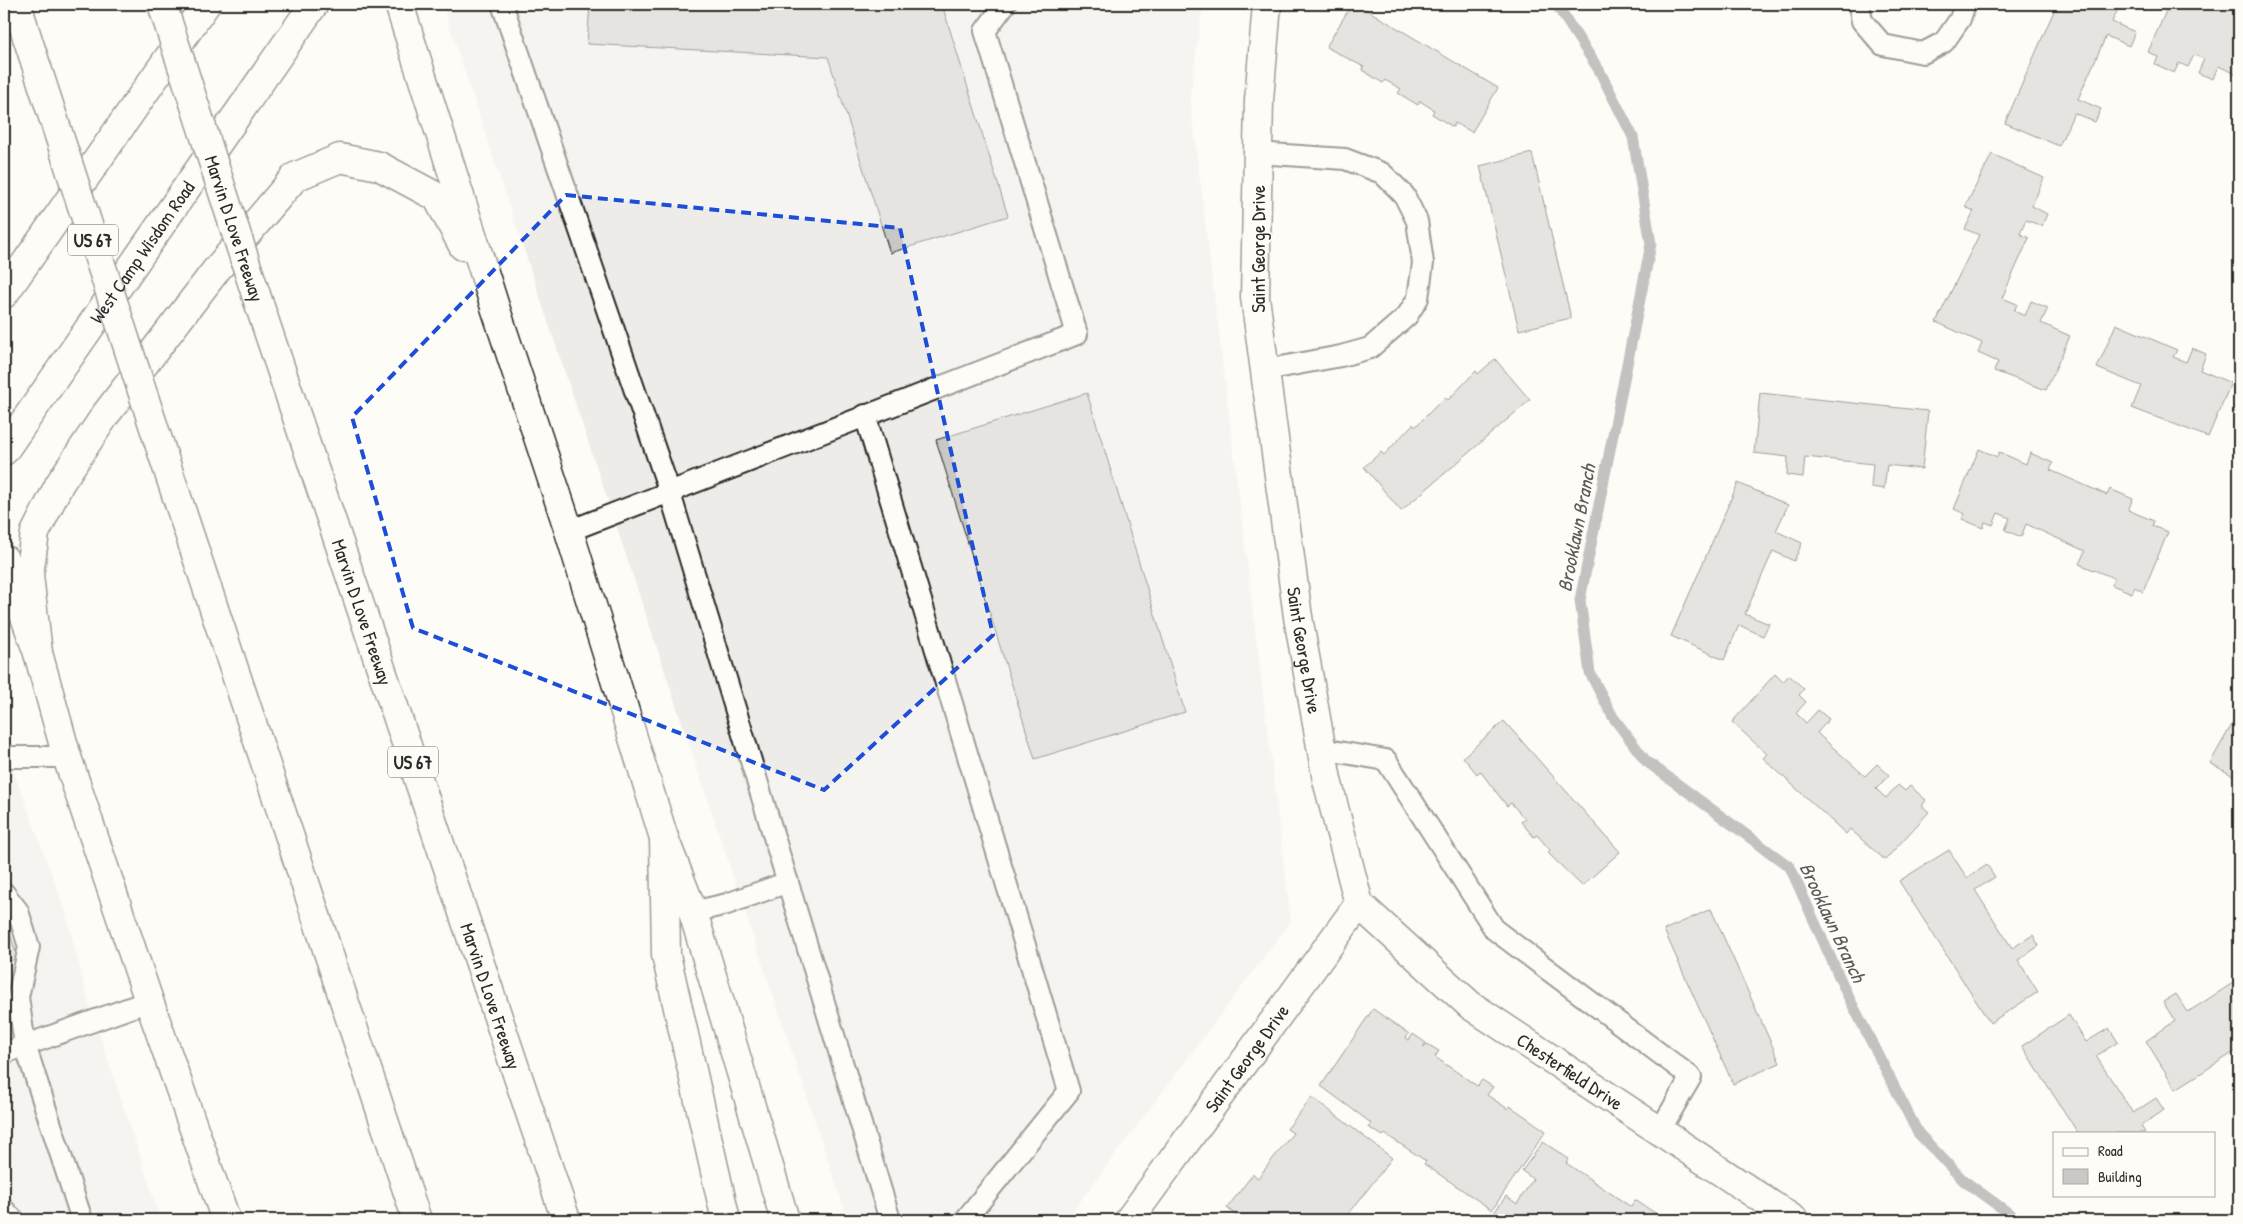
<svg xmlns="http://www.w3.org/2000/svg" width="2243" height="1224" font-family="'Patrick Hand',sans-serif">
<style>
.built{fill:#edece8}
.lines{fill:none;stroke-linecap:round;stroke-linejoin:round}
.stream{stroke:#7e7d7b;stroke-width:11}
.building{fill:#c9c8c4;stroke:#2b2b2b}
.service-casing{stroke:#2b2b2b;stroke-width:24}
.tertiary-casing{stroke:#2b2b2b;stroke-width:31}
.secondary-casing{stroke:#2b2b2b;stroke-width:31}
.motorway-casing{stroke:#2b2b2b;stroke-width:31}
.service{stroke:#fdfcf7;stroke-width:20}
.tertiary{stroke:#fdfcf7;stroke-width:28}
.secondary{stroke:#fdfcf7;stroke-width:28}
.motorway{stroke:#fdfcf7;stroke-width:28}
.motorway-bridge-casing{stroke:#2b2b2b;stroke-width:31;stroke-linecap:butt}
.motorway-bridge{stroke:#fdfcf7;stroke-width:28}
.marked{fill:none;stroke:#1d4ed8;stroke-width:4;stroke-dasharray:10 6;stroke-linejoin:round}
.labels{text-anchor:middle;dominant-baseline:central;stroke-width:4;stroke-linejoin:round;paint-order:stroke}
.shield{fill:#fdfcf7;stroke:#6a6a68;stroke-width:1}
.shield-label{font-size:18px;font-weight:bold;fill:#2b2b2b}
.street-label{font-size:19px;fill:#2b2b2b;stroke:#fdfcf7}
.water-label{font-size:20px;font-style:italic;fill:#5b5b5a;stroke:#fdfcf7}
</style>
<rect width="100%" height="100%" fill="#fdfcf7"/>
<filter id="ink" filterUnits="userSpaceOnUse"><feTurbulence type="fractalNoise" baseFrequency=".02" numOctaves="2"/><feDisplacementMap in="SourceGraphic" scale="10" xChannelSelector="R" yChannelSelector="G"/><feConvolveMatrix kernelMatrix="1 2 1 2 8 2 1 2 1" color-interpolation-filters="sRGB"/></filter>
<g filter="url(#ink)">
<g class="built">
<polygon points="442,4 1203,4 1190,98 1291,921 1066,1220 848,1220"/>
<polygon points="4,745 66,913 87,997 161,1220 4,1220"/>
</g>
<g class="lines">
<polyline class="stream" points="1556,4 1599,70 1633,137 1651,244 1580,600 1590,673 1613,717 1646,761 1790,867 1846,992 1918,1133 1963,1180 2018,1220"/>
</g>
<g class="building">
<polygon points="590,4 948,4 944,11 1008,216 890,253 828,57 587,44"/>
<polygon points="1352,4 1357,4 1498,88 1472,132 1455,123 1453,127 1432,114 1434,110 1420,101 1418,105 1398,93 1401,89 1385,80 1383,83 1362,70 1364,67 1326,47"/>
<polygon points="2057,4 2120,4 2112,22 2135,32 2129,46 2106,36 2078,99 2101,109 2095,122 2074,113 2059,146 2005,123"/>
<polygon points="2169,4 2208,4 2217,8 2219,4 2239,4 2239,75 2218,66 2213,79 2198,73 2204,59 2194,55 2188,67 2179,63 2174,73 2155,64 2158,57 2148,52"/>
<polygon points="1532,153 1571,318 1519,330 1480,166"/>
<polygon points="1992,154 2044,178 2032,206 2047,214 2042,226 2026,220 2020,234 2029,238 2002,298 2017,304 2014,311 2025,316 2031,301 2048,308 2041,323 2070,336 2046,390 1994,371 1998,362 1978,353 1982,343 1936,322 1979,235 1965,229 1974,211 1965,207"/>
<polygon points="2116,324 2177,350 2173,357 2186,362 2192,348 2206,354 2200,370 2231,383 2208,437 2132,408 2141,386 2097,368"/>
<polygon points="1495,359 1530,400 1401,511 1364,467 1381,452 1384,455 1413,424 1415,427 1445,397 1448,400 1476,371 1478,374"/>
<polygon points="1087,393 1185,712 1035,759 936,440"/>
<polygon points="1760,393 1928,411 1922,469 1887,465 1884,489 1871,487 1873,464 1805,457 1803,477 1787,475 1788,457 1754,453"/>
<polygon points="1979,449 1997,457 1999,452 2026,464 2030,453 2053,463 2050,470 2107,495 2110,489 2133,499 2128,510 2154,521 2152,526 2168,532 2143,592 2135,587 2132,593 2112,585 2114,578 2079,564 2085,551 2026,524 2021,537 2005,530 2010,518 1998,513 1993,525 1985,522 1983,528 1962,519 1965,514 1954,509"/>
<polygon points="1738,483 1788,505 1776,531 1802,543 1794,561 1773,551 1745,614 1769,624 1763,636 1739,625 1724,660 1671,636"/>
<polygon points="1775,674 1783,682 1789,675 1804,689 1799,695 1806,702 1796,713 1806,723 1818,710 1829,719 1817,733 1865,776 1877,764 1889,775 1876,789 1886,798 1898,785 1905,791 1910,786 1926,800 1922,806 1929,812 1885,860 1850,829 1846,834 1763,758 1767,754 1732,722"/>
<polygon points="2238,714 2239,715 2239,797 2232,793 2239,779 2210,763"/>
<polygon points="1504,721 1620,852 1582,886 1548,853 1550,850 1537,835 1534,837 1521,822 1525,819 1511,803 1507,806 1480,771 1477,774 1463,757"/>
<polygon points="1949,850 1967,878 1987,865 1995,877 1975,890 2012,948 2033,935 2039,946 2018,960 2038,992 1990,1023 1899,881"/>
<polygon points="1711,909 1780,1063 1733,1084 1664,930"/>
<polygon points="6,922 18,958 4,963 4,923"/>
<polygon points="2239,979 2239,1049 2176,1089 2146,1041 2175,1021 2163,1002 2176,994 2188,1012"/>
<polygon points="1373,1009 1409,1034 1406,1038 1409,1040 1413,1034 1426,1043 1423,1047 1427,1044 1439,1051 1435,1057 1477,1086 1482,1080 1493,1087 1487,1095 1508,1109 1510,1106 1546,1131 1492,1210 1424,1164 1426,1161 1385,1134 1383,1136 1368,1127 1371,1123 1321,1086"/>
<polygon points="2069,1015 2086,1042 2109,1028 2118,1042 2096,1056 2133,1113 2156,1098 2164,1110 2141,1126 2145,1133 2078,1133 2022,1046"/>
<polygon points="1312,1097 1392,1158 1344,1220 1242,1220 1227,1208 1253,1174 1258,1178 1293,1133 1287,1129"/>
<polygon points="1543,1142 1569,1159 1566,1163 1631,1207 1635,1200 1666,1220 1489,1220 1506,1196 1517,1204 1533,1179 1522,1171"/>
</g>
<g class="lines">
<defs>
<g id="service">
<polyline points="502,4 669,490 890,1220"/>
<polyline points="1859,4 1862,21 1883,45 1923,53 1944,42 1960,19 1965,4"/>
<polyline points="1258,153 1345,159 1382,173 1404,195 1417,221 1423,263 1418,298 1407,316 1370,348 1341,356 1265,370"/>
<polyline points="865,415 1069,1091 965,1220"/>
<polyline points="569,531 1077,334 985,31 1005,4"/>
<polyline points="1321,749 1386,760 1495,930 1691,1077 1659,1132"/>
<polyline points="4,757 67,757"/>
<polyline points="4,893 18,911 29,947 18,997 25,1045 82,1220"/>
<polyline points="693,912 727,904 788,882"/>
<polyline points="4,1053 149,1001"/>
<polyline points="4,1210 14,1220"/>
</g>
<g id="tertiary">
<path id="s1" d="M 1267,4 L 1259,100 L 1255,297 L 1298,617 L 1327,780 L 1359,904"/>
<path id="s2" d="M 1359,904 L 1470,1005 L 1794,1220"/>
<path id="s3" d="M 1129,1220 L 1359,904"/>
</g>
<g id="secondary">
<polyline points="399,4 495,307 569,531 664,838 693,912 785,1220"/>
<polyline points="4,294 206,4"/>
<path id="s4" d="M 4,451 L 314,4"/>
<polyline points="4,559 38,653 67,757 149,1001 226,1220"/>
<polyline points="38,653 29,575 35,533 60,483 106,414 217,269 295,177 340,158 379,166 437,197 463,246"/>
</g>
<g id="motorway">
<polyline points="17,4 27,37"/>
<path id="s5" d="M 259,304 L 566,1220"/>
<polyline points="159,443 417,1220"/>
<polyline points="664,838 666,955 726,1220"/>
</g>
</defs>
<use href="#service" class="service-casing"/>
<use href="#tertiary" class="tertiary-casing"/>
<use href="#secondary" class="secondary-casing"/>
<use href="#motorway" class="motorway-casing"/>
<use href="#service" class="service"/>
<use href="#tertiary" class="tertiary"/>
<use href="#secondary" class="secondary"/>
<use href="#motorway" class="motorway"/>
<defs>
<g id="motorway-bridge">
<path id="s6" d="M 162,4 L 259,304"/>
<polyline points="27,37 159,443"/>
</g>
</defs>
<use href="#motorway-bridge" class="motorway-bridge-casing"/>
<use href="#motorway-bridge" class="motorway-bridge"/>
</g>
</g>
<path d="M0 0H2243V1224H0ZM 566,195 L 900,228 L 993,635 L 824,790 L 413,628 L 352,417 Z" fill="#fdfcf7" fill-opacity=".55" fill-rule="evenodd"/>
<path class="marked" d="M 566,195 L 900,228 L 993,635 L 824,790 L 413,628 L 352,417 Z"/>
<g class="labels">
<g class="shield">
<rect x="68" y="224.5" width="50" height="31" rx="4"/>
<rect x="388" y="746.5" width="50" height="31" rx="4"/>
</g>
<g class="shield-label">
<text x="93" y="240">US 67</text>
<text x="413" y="762">US 67</text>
</g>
<g class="street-label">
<text stroke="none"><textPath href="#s6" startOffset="236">Marvin D Love Freeway</textPath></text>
<text transform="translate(1258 249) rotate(-90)">Saint George Drive</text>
<text stroke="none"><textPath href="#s4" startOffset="242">West Camp Wisdom Road</textPath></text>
<text stroke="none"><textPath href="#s5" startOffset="325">Marvin D Love Freeway</textPath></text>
<text stroke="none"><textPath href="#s1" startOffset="650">Saint George Drive</textPath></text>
<text stroke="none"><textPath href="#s5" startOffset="730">Marvin D Love Freeway</textPath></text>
<text stroke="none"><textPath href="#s3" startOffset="200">Saint George Drive</textPath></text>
<text stroke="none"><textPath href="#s2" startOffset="270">Chesterfield Drive</textPath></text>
</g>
<g class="water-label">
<text transform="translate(1576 528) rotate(-79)">Brooklawn Branch</text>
<text transform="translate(1833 922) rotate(65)">Brooklawn Branch</text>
</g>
</g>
<rect width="2243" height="1224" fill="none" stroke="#fdfcf7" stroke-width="20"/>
<rect x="10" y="10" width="2223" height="1204" fill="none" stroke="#2b2b2b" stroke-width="2" filter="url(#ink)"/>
<rect x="2053" y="1132" width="162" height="65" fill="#fdfcf7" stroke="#a9a8a5"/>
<rect x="2063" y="1148" width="25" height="8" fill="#fdfcf7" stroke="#a9a8a5"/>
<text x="2098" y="1156" font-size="15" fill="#2b2b2b">Road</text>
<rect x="2063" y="1169" width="25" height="15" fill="#c9c8c4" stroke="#a9a8a5"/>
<text x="2098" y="1182" font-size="15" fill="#2b2b2b">Building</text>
</svg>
